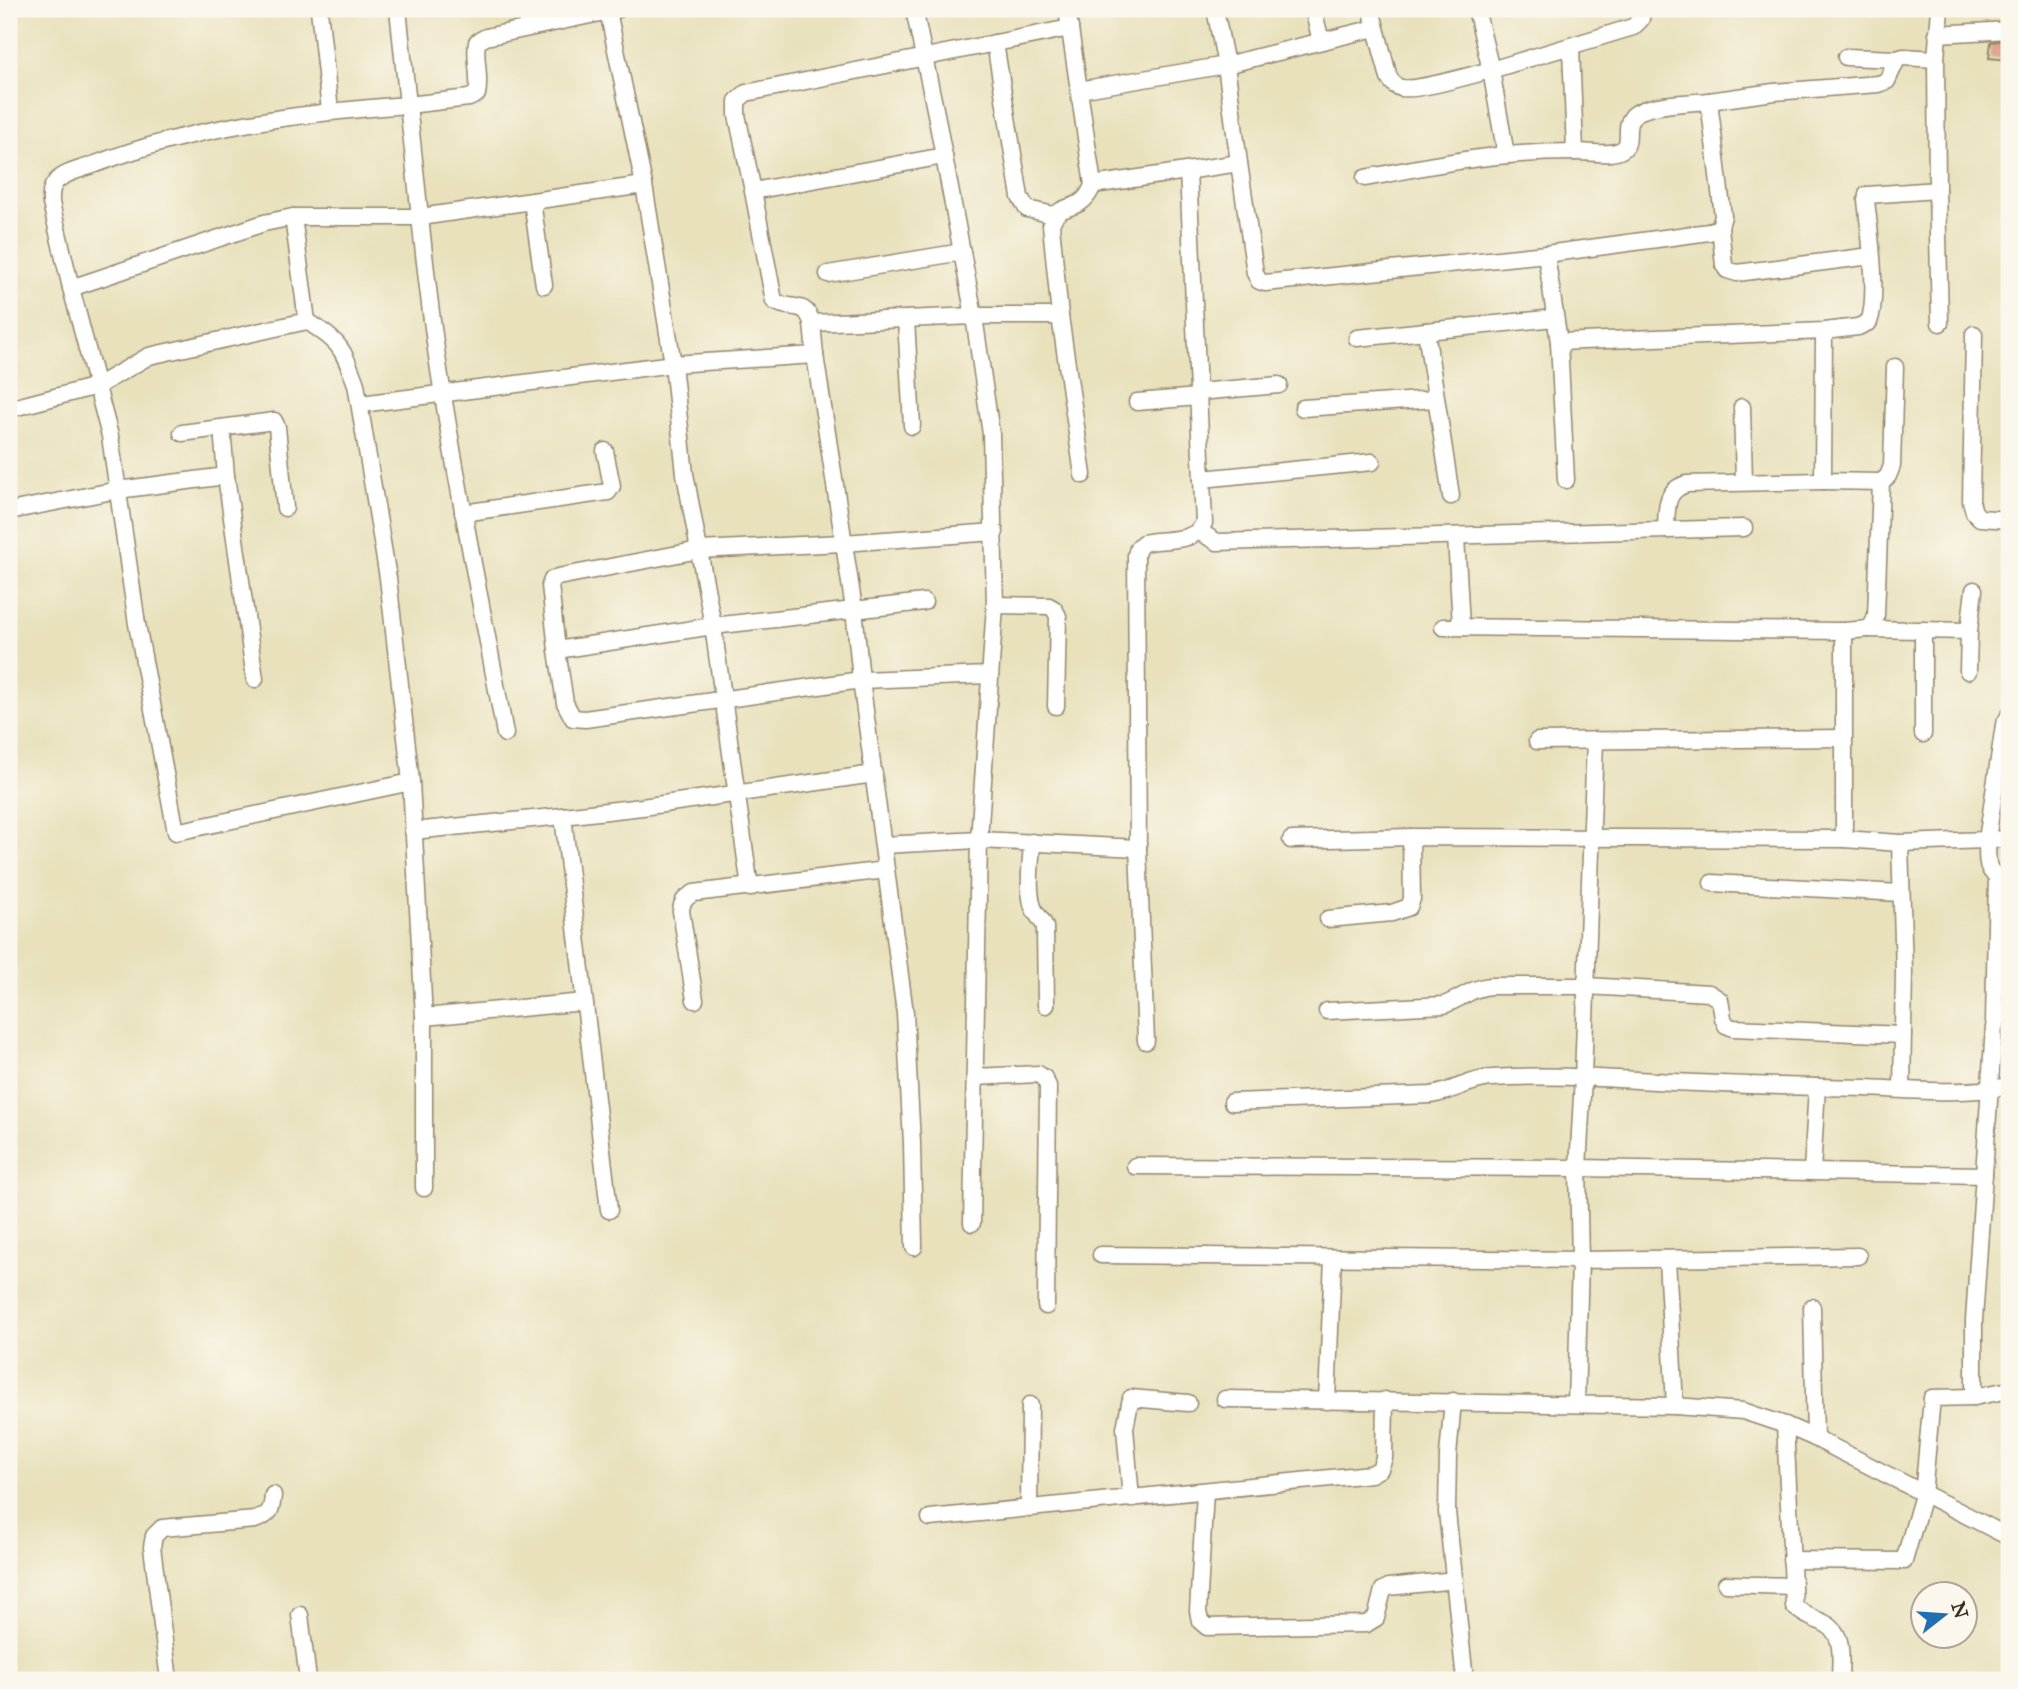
<svg xmlns="http://www.w3.org/2000/svg" width="2018" height="1689" font-family="'IM FELL Great Primer',serif">
<style>
.building{fill:#dba086}
.lines{fill:none;stroke-linecap:round;stroke-linejoin:round}
.street-casing{stroke:#92866d;stroke-width:19}
.street{stroke:#fff;stroke-width:16}
</style>
<rect width="100%" height="100%" fill="#fbf7ec"/>
<filter id="ink" filterUnits="userSpaceOnUse"><feTurbulence type="fractalNoise" baseFrequency=".0143" numOctaves="2"/><feDisplacementMap in="SourceGraphic" scale="14" xChannelSelector="R" yChannelSelector="G"/><feConvolveMatrix kernelMatrix="1 2 1 2 8 2 1 2 1" color-interpolation-filters="sRGB"/></filter>
<filter id="wash" filterUnits="userSpaceOnUse"><feTurbulence type="fractalNoise" baseFrequency=".00686" numOctaves="4" result="noise"/><feDisplacementMap in="SourceGraphic" scale="28" xChannelSelector="R" yChannelSelector="G"/><feGaussianBlur stdDeviation="1.57" result="paint"/><feColorMatrix in="noise" values="0 0 0 0 0 0 0 0 0 0 0 0 0 0 0 0 0 1.4 0 .05"/><feComposite in="paint" operator="in"/></filter>
<g filter="url(#wash)">
<rect width="100%" height="100%" fill="#e8e1bc"/>
<g id="blocks">
<polygon class="building" points="2009,40 2009,60 1989,58 1991,42"/>
</g>
</g>
<g filter="url(#ink)">
<use href="#blocks" fill-opacity="0" stroke="#92866d" stroke-width="2"/>
<g class="lines">
<defs>
<g id="street">
<polyline points="319,9 330,111"/>
<path d="M 398,9 L 408,105 C 301,113 194,126 93,165 C 82,169 62,173 55,183 C 50,189 51,195 51,203 L 71,288 L 110,436 L 137,624 L 176,832 L 411,782 L 424,1017 L 584,1002"/>
<polyline points="914,9 936,114 974,316 991,434 995,605 979,840 972,1223"/>
<polyline points="1067,9 1093,185 1239,163 1226,65 1215,9"/>
<polyline points="1313,9 1321,41"/>
<path d="M 1371,9 L 1389,78 C 1393,83 1395,87 1402,88 C 1419,91 1471,75 1491,70 L 1506,155"/>
<polyline points="1476,9 1491,70 1633,27 1641,19 1642,9"/>
<polyline points="608,11 644,185"/>
<polyline points="1937,34 2009,30"/>
<polyline points="995,43 1020,197 1027,209 1054,215"/>
<polyline points="1571,47 1575,152"/>
<polyline points="1846,57 1897,59"/>
<polyline points="1079,90 1226,65 1375,28"/>
<polyline points="1709,101 1774,92 1878,84 1887,81 1897,59 1903,57 1936,59"/>
<polyline points="1239,163 1255,273 1259,281 1265,283 1546,254"/>
<path d="M 1365,178 C 1413,169 1460,159 1508,155 C 1531,153 1555,152 1578,152 C 1588,152 1600,154 1610,153 C 1639,150 1621,131 1632,117 C 1643,103 1691,103 1709,101 L 1723,216 L 1720,227 L 1709,232 L 1546,254 L 1559,342 L 1824,331 L 1858,327 L 1869,322 C 1879,296 1869,229 1866,200 L 1867,195 L 1937,190 L 1936,59 L 1940,9"/>
<polyline points="1937,190 1940,323"/>
<polyline points="753,191 737,115 737,101 746,93 1070,28"/>
<polyline points="532,201 544,285"/>
<polyline points="293,217 420,217 644,185 673,364 685,474 713,626 750,888"/>
<polyline points="1720,227 1724,265 1727,270 1737,273 1871,256"/>
<polyline points="828,274 962,252"/>
<polyline points="906,319 912,426"/>
<path d="M 307,321 C 341,343 342,347 356,384 L 388,578 L 411,782"/>
<path d="M 812,323 C 805,299 791,312 774,301 L 753,191 L 944,156"/>
<polyline points="1426,331 1451,496"/>
<polyline points="1824,331 1823,481 1881,482"/>
<polyline points="1974,334 1971,501 1974,512 1980,518 2009,520"/>
<polyline points="1357,338 1555,318"/>
<polyline points="1559,342 1566,480"/>
<polyline points="815,355 812,323 974,316 1060,316"/>
<polyline points="1198,392 1279,385"/>
<polyline points="1137,402 1198,397"/>
<polyline points="361,404 673,364 815,355 854,609 861,680 905,1013 912,1143 914,1247"/>
<polyline points="1742,407 1744,482"/>
<polyline points="1303,408 1436,399"/>
<polyline points="9,409 97,386 149,356 307,321 293,217 264,223 71,288"/>
<polyline points="222,428 226,476 255,679"/>
<polyline points="182,433 274,421 277,427 285,508"/>
<path d="M 1083,475 L 1060,316 L 1051,225 C 1059,198 1081,217 1093,185"/>
<polyline points="1202,479 1372,462"/>
<polyline points="9,511 118,490 226,476"/>
<polyline points="463,513 608,492 612,486 605,451"/>
<path d="M 1666,530 C 1667,510 1664,490 1687,484 L 1823,481"/>
<polyline points="1200,532 1217,542 1744,528"/>
<polyline points="1456,536 1461,627"/>
<polyline points="924,602 713,626 557,650 550,585 552,580 558,577 699,550 843,543 995,532"/>
<polyline points="995,605 1049,606 1054,609 1058,616 1056,706"/>
<polyline points="1443,627 1844,631 1868,629 1873,624 1876,615 1881,482 1888,476 1892,466 1895,367"/>
<polyline points="1868,629 1969,631"/>
<polyline points="1923,630 1923,734"/>
<polyline points="557,650 565,703 573,718 585,719 861,680 989,675"/>
<polyline points="1968,671 1969,631 1974,590"/>
<path d="M 505,734 C 485,621 461,509 443,395 C 427,299 419,202 408,105 L 469,98 L 477,94 C 481,77 474,60 477,42 L 486,37 L 619,9"/>
<polyline points="1537,741 1843,738"/>
<polyline points="413,831 563,816"/>
<polyline points="1844,839 1844,631"/>
<path d="M 2009,839 L 1987,840 C 1988,861 1983,876 2009,878"/>
<polyline points="1291,840 1411,837 1844,839 1900,843 1987,840 2004,725 2009,716"/>
<path d="M 1032,842 C 1031,862 1027,889 1033,907 C 1036,915 1042,919 1045,927 L 1046,1005"/>
<polyline points="1900,843 1904,972 1902,1089"/>
<polyline points="883,845 979,840 1138,848"/>
<polyline points="1712,883 1901,893"/>
<polyline points="1328,919 1392,913 1409,907 1412,899 1411,837"/>
<path d="M 695,1000 L 681,911 C 682,901 685,898 694,893 L 886,870"/>
<path d="M 1327,1011 L 1444,1005 C 1461,999 1471,988 1490,986 L 1586,986 L 1709,993 L 1720,1000 L 1723,1018 L 1726,1025 L 1733,1028 L 1903,1035"/>
<polyline points="1994,1021 1997,877"/>
<path d="M 1146,1041 L 1138,848 L 1136,555 L 1138,548 L 1143,543 C 1163,538 1195,544 1204,523 L 1188,171"/>
<polyline points="975,1077 1038,1074 1044,1078 1048,1086 1046,1306"/>
<path d="M 1232,1102 L 1431,1095 C 1452,1092 1471,1079 1492,1078 C 1552,1074 1613,1079 1673,1082 C 1737,1085 1801,1087 1866,1088 C 1913,1090 1963,1095 2009,1086"/>
<polyline points="1135,1166 1578,1168 1984,1175"/>
<polyline points="1812,1172 1817,1087"/>
<polyline points="424,1188 424,1017"/>
<polyline points="609,1210 563,816 642,807 874,774"/>
<polyline points="1101,1255 1580,1260 1858,1256"/>
<polyline points="1667,1259 1675,1406"/>
<polyline points="1812,1307 1815,1438"/>
<polyline points="1974,1397 1974,1320 1994,1027 2002,1011 2009,1007"/>
<polyline points="1225,1399 1675,1406 1743,1411 1785,1425 1815,1438 2009,1537"/>
<polyline points="1327,1401 1333,1258"/>
<polyline points="1453,1401 1448,1455 1447,1512 1465,1680"/>
<polyline points="1576,1404 1580,1260 1578,1168 1583,1078 1595,740"/>
<path d="M 1785,1425 L 1794,1606 C 1802,1614 1811,1618 1822,1622 C 1846,1632 1840,1658 1840,1680"/>
<polyline points="1205,1492 1198,1611 1200,1621 1207,1627 1366,1624 1376,1618 1383,1590 1389,1587 1455,1580"/>
<polyline points="1131,1499 1125,1428 1131,1398 1188,1403"/>
<polyline points="1029,1509 1030,1405"/>
<polyline points="930,1518 1371,1474 1380,1469 1384,1458 1385,1400"/>
<polyline points="1791,1560 1904,1561 1923,1495 1932,1398 1974,1397 2009,1390"/>
<polyline points="1726,1584 1791,1586"/>
<polyline points="300,1615 308,1680"/>
<path d="M 169,1680 L 152,1547 L 154,1536 L 162,1528 L 255,1520 C 270,1515 272,1510 273,1495"/>
</g>
</defs>
<use href="#street" class="street-casing"/>
<use href="#street" class="street"/>
</g>
</g>
<rect width="2018" height="1689" fill="none" stroke="#fbf7ec" stroke-width="35"/>
<g transform="translate(1944 1615) rotate(73)"><circle r="33" fill="#fbf7ec" stroke="#aea59a" stroke-width="2"/>
<path d="M0-5L12 26L0 18L-12 26Z" fill="#1f6fb2"/>
<text y="-10" font-size="19" font-weight="bold" text-anchor="middle" fill="#3b2a1e">N</text>
</g>
</svg>
